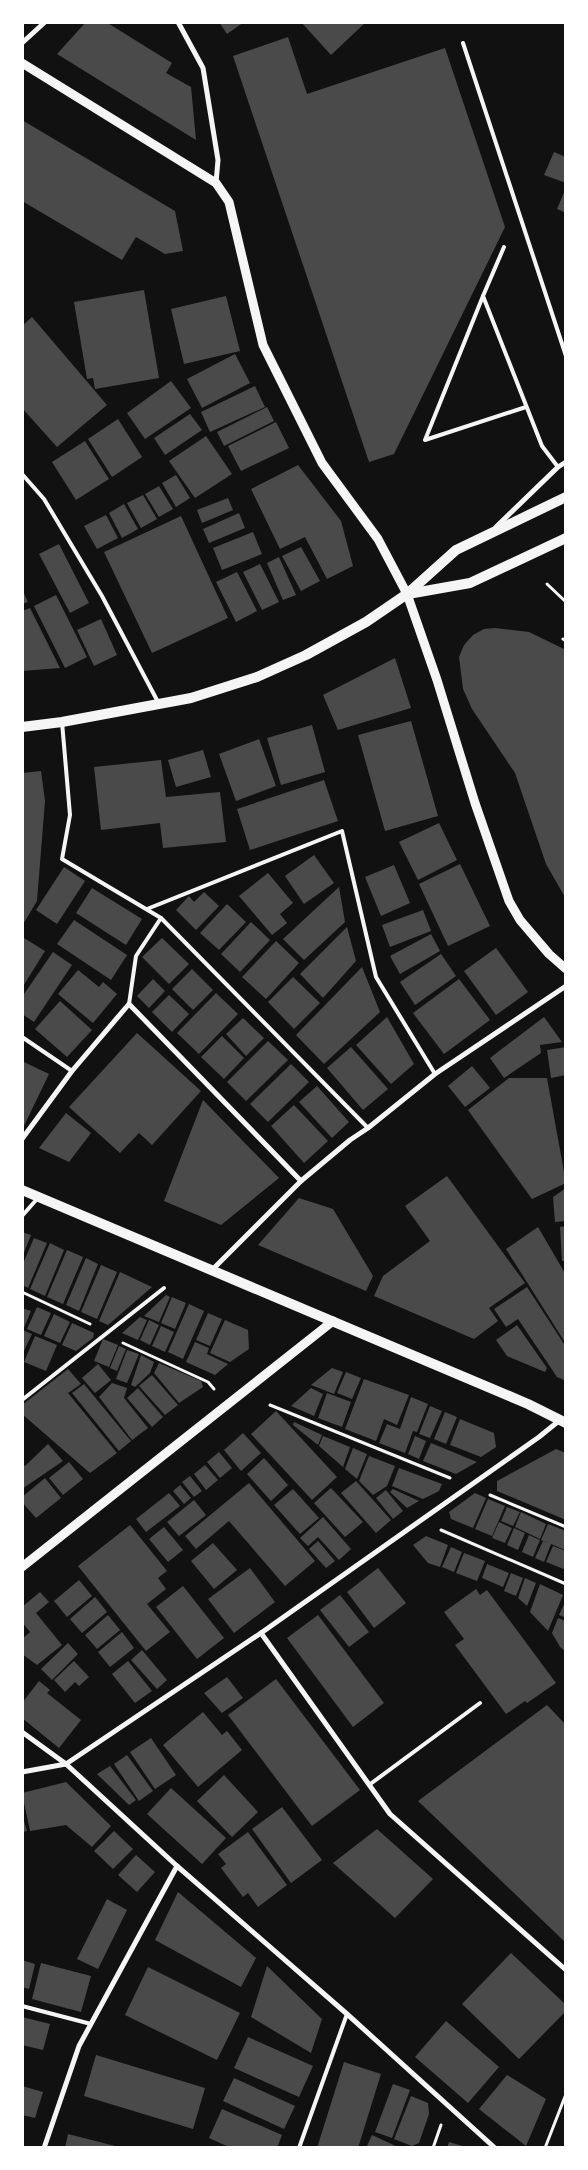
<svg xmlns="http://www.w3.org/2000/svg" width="588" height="2170" font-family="'PT Sans Narrow',sans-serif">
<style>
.building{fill:#4a4a4a}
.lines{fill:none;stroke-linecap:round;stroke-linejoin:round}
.path{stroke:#f5f5f5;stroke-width:3}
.service{stroke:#f5f5f5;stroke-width:4}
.minor{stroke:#f5f5f5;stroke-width:5}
.tertiary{stroke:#f5f5f5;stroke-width:9}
.secondary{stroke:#f5f5f5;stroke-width:10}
</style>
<rect width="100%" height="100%" fill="#111"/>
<g class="building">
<polygon points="86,22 106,22 172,63 166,73 191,87 196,140 57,54"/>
<polygon points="219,22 244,22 227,34"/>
<polygon points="301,22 366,22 331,55"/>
<polygon points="288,37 307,94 445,48 505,227 394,454 369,462 233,56"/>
<polygon points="22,120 175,211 183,251 165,254 136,237 122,260 22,201"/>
<polygon points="554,152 566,157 566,183 544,175"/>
<polygon points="565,190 566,190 566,213 557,209"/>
<polygon points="144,290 159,378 95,389 93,378 87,379 74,302"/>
<polygon points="226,296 240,351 184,364 171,309"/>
<polygon points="32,317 107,405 57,447 22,408 22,326"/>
<polygon points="235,354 250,383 202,408 187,379"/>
<polygon points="171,381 191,408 145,439 127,413"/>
<polygon points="255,386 265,407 210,432 201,412"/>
<polygon points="267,407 274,421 224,446 217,432"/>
<polygon points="190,414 202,430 165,455 154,438"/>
<polygon points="118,419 142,457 112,477 88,439"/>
<polygon points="276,422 289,448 241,471 228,446"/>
<polygon points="206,436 232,474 195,498 169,461"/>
<polygon points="85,441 109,479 76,500 52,462"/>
<polygon points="298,465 341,521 353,566 327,579 305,537 280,549 251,489"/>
<polygon points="176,475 190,498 176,507 162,483"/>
<polygon points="159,486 173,509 159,517 145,494"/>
<polygon points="143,495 157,519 141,528 127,503"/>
<polygon points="228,498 233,510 202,523 197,510"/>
<polygon points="124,504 138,529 122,538 109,513"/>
<polygon points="239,513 245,528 209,543 203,529"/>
<polygon points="106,515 118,538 97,549 84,526"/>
<polygon points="181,516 228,618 152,653 104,552"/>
<polygon points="253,532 262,554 222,570 213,548"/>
<polygon points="59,544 89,603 70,613 39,554"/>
<polygon points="301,547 320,581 301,591 282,556"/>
<polygon points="279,557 296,595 283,600 267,563"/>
<polygon points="260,564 279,602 262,610 243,572"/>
<polygon points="237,572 257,611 236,622 216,582"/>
<polygon points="22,589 28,602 22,604"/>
<polygon points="56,595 87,657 65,668 34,606"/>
<polygon points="30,608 60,668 22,671 22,611"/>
<polygon points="101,619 117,655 94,666 77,630"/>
<polygon points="495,628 529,632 566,650 566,899 546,864 515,773 472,709 463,689 459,657 464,645 473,635 484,629"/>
<polygon points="395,658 411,708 338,730 323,695"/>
<polygon points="411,721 438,816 385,831 358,735"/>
<polygon points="312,725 325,772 281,785 267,738"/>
<polygon points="259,739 276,786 236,801 219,754"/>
<polygon points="203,750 211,777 176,787 168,760"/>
<polygon points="161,760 166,797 220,792 226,842 163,848 160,823 101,830 94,767"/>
<polygon points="41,771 45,801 37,901 22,926 22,773"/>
<polygon points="324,780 338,821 250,850 237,809"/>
<polygon points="439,823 457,860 418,880 399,842"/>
<polygon points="314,855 334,883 304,904 285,876"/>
<polygon points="460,864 490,926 448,946 419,884"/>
<polygon points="394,865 410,903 381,916 365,877"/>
<polygon points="64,867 85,881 57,924 36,910"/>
<polygon points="268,873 293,903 280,914 287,923 272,935 239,896"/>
<polygon points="339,887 345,922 304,960 283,939"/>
<polygon points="92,888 142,919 126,945 76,913"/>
<polygon points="204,892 219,906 196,930 176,910 189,896 194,902"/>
<polygon points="227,904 246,922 219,950 200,933"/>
<polygon points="423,910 431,931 390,947 382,925"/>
<polygon points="74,920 127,955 111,980 57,944"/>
<polygon points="251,922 270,940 240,972 221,954"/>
<polygon points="347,927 356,961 323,998 300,974"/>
<polygon points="431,934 440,951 400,974 390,956"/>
<polygon points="24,938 45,951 22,988 22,940"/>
<polygon points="162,938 189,964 169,984 142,957"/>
<polygon points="276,941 299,963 266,999 242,977"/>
<polygon points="496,948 528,992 496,1015 464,971"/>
<polygon points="53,952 72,965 34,1022 22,1014 22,997"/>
<polygon points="441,954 456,976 415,1005 400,982"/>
<polygon points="362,967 380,1012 324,1064 296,1035"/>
<polygon points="192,969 213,990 193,1010 172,989"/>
<polygon points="78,970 99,987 103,982 117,994 93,1023 58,994"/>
<polygon points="293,977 320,1003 294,1029 268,1002"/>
<polygon points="153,979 165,991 149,1008 137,996"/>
<polygon points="459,979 490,1020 444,1054 413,1013"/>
<polygon points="216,993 238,1014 199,1054 177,1033"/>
<polygon points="169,995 189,1014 172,1032 152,1012"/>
<polygon points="60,1001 92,1030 67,1057 35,1029"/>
<polygon points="387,1017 414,1064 391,1084 356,1045"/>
<polygon points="544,1017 562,1042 540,1045 541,1053 504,1078 490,1058"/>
<polygon points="243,1018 264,1038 246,1056 226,1034"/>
<polygon points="137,1033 201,1091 152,1145 139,1133 120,1153 69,1107"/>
<polygon points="222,1036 244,1058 224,1079 201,1057"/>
<polygon points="268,1041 288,1060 246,1101 227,1082"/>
<polygon points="351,1047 388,1089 363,1110 327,1068"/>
<polygon points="566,1047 566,1075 551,1078 547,1050"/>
<polygon points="22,1061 49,1074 22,1130"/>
<polygon points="291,1064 309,1082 268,1122 250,1104"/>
<polygon points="472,1066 490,1088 465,1107 448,1086"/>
<polygon points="509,1078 547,1078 566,1183 532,1199 468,1110"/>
<polygon points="317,1086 349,1122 332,1138 299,1102"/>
<polygon points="203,1100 279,1178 221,1225 164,1201"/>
<polygon points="294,1105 328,1141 304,1163 271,1126"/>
<polygon points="66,1113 91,1133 69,1162 39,1148"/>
<polygon points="447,1176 525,1283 489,1308 498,1321 474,1339 374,1296 383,1276 430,1241 405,1206"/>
<polygon points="566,1188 566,1221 555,1222 553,1197"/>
<polygon points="299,1198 333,1209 373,1276 366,1291 258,1245"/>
<polygon points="566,1226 566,1261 562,1261 560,1227"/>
<polygon points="538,1227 566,1275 566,1344 506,1249"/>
<polygon points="22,1232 31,1235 23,1255 22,1255"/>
<polygon points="34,1238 47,1243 28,1288 22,1285 22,1266"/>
<polygon points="50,1243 64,1250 45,1296 30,1289"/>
<polygon points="67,1250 83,1257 63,1304 47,1297"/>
<polygon points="86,1258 98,1264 79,1311 66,1305"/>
<polygon points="101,1265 117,1272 97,1319 81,1312"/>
<polygon points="120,1272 152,1287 108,1325 99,1321"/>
<polygon points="527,1287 566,1347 566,1381 557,1377 518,1319 506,1327 494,1309"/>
<polygon points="166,1295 170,1297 159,1322 144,1316"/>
<polygon points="172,1297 186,1303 175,1329 161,1323"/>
<polygon points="189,1304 204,1311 183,1359 168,1352"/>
<polygon points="37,1307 51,1313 41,1335 27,1329"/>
<polygon points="22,1308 31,1311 23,1330 32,1334 22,1355"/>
<polygon points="208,1313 222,1319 210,1346 196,1340"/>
<polygon points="54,1314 70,1322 60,1343 44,1336"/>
<polygon points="140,1317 147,1320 138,1340 122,1333"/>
<polygon points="149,1320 159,1325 150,1345 140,1340"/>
<polygon points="225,1320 248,1330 249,1349 230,1362 210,1353"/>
<polygon points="72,1323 94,1333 93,1338 76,1351 62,1345"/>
<polygon points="517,1325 547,1368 545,1372 507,1356 496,1340"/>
<polygon points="161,1326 174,1332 165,1352 152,1346"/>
<polygon points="35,1336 57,1345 46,1371 24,1362"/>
<polygon points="103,1339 118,1345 109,1367 94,1361"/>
<polygon points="195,1342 209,1348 207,1354 228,1364 215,1375 186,1362"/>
<polygon points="119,1346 126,1349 117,1371 110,1368"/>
<polygon points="127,1350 139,1354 127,1383 116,1379"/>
<polygon points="141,1355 154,1362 150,1373 135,1387 131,1385"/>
<polygon points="159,1363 201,1381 203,1387 179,1403 154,1373"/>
<polygon points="98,1364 111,1380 95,1393 82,1378"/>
<polygon points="332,1368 343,1372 334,1394 311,1385"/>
<polygon points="68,1369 81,1384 68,1393 117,1453 90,1473 22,1414 22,1405"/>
<polygon points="346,1372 361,1378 352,1399 337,1393"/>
<polygon points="152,1375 178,1405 165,1415 139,1386"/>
<polygon points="364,1379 409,1395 397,1425 384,1419 376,1441 345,1429"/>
<polygon points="112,1383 127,1388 124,1398 148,1428 132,1440 99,1397"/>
<polygon points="84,1384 131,1441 119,1451 72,1393"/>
<polygon points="138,1388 163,1417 152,1427 127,1398"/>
<polygon points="311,1388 323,1394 314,1416 291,1406"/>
<polygon points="327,1393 351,1402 342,1427 318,1418"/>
<polygon points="411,1397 428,1404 417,1432 413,1431 405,1453 379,1443 387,1424 400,1429"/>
<polygon points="430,1406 442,1411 430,1438 419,1434"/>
<polygon points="276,1411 337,1477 312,1500 251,1434"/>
<polygon points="445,1412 457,1417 446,1444 434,1439"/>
<polygon points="460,1419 494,1433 496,1447 481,1457 450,1445"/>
<polygon points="294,1422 322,1435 318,1445 293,1425"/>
<polygon points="243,1433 261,1453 241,1471 224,1450"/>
<polygon points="323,1436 350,1447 343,1467 319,1446"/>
<polygon points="415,1436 426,1441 419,1459 408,1454"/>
<polygon points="431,1443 477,1462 456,1474 423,1461"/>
<polygon points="48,1444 63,1461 22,1489 22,1464 25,1466"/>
<polygon points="353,1448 367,1454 357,1479 345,1469"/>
<polygon points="556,1449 566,1453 566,1520 497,1491 497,1481"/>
<polygon points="219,1452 232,1468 220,1478 207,1462"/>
<polygon points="369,1456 395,1466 387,1486 373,1495 359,1481"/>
<polygon points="264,1458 288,1485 271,1501 247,1474"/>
<polygon points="69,1462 83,1479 63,1495 49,1478"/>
<polygon points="205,1465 218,1480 206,1490 194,1474"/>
<polygon points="399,1468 442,1484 439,1491 423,1499 392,1486"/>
<polygon points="190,1476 202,1491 194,1497 182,1482"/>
<polygon points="45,1478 61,1498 36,1518 22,1502 22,1497"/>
<polygon points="356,1481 391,1520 376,1533 341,1493"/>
<polygon points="249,1483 315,1561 285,1586 229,1521 196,1549 185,1536"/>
<polygon points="180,1485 191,1498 184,1504 173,1491"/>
<polygon points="331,1488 363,1522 345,1537 314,1503"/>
<polygon points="293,1489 319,1518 300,1534 274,1505"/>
<polygon points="393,1489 419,1501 407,1508 390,1492"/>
<polygon points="386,1490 403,1511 393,1519 376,1498"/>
<polygon points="169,1493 180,1506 146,1532 136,1519"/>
<polygon points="475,1493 486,1498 473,1528 451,1519 449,1512"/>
<polygon points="488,1499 505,1506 492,1536 475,1529"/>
<polygon points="194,1500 206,1515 179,1536 167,1522"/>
<polygon points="507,1507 520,1512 513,1526 501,1521"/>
<polygon points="521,1512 546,1524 540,1539 515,1527"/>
<polygon points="323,1517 351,1549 339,1560 318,1537 308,1546 300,1538"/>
<polygon points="499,1522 512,1528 505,1543 492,1538"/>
<polygon points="548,1524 566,1531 566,1548 565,1550 551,1544 544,1562 535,1558 543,1541 549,1543 541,1540"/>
<polygon points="130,1525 167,1571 158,1578 166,1589 147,1604 170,1632 146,1651 78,1566"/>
<polygon points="164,1527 183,1550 168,1562 149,1539"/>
<polygon points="514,1528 525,1533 518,1550 507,1545"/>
<polygon points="529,1535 540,1540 533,1557 522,1552"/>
<polygon points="426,1536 448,1545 440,1567 428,1563 413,1545"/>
<polygon points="318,1541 335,1561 326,1568 309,1549"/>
<polygon points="213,1543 237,1570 214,1589 191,1561"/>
<polygon points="553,1546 566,1551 566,1570 546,1562"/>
<polygon points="451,1547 462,1552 454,1572 442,1567"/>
<polygon points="464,1553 485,1561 477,1581 456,1573"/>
<polygon points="487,1564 509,1573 503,1587 482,1578"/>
<polygon points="250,1568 275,1602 234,1633 208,1599"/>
<polygon points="378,1568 406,1603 374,1628 347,1592"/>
<polygon points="511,1573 523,1578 516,1596 504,1591"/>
<polygon points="525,1578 536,1583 527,1606 518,1598"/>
<polygon points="79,1580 92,1596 67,1617 54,1601"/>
<polygon points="540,1584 563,1595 548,1631 530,1612"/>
<polygon points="183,1586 224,1638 197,1659 156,1607"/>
<polygon points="476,1589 480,1595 487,1590 556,1683 527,1703 525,1701 506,1714 455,1645 464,1639 444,1612"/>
<polygon points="40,1592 49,1602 36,1613 62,1645 37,1665 22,1654 22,1639 30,1632 22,1622 22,1607"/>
<polygon points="340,1595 369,1632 349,1647 320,1610"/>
<polygon points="95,1597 107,1612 82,1633 70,1619"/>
<polygon points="566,1600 566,1618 559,1615"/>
<polygon points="108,1615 120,1630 97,1649 85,1635"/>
<polygon points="318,1615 384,1703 353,1727 287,1638"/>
<polygon points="558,1618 566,1621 566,1652 560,1647 552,1633"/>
<polygon points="122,1632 134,1648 110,1667 98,1652"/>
<polygon points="68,1643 78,1654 52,1680 41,1669"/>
<polygon points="142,1650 167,1680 157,1689 131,1660"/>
<polygon points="74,1661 89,1677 79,1686 75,1682 65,1692 54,1680"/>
<polygon points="128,1661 152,1691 135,1703 112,1674"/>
<polygon points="227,1677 243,1698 222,1713 204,1693"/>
<polygon points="276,1679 360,1790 312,1826 228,1715"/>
<polygon points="39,1681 50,1690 47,1693 81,1720 59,1748 22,1718 22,1703"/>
<polygon points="547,1705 566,1725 566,1943 418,1801"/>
<polygon points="203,1712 222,1735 227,1731 242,1750 198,1787 163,1745"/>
<polygon points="151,1738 176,1775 155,1789 130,1752"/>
<polygon points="127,1755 153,1791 139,1801 114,1764"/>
<polygon points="110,1766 136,1800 129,1805 97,1774"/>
<polygon points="224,1775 258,1812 232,1837 197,1801"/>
<polygon points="66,1782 111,1826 92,1847 66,1825 30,1831 22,1793"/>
<polygon points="171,1788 226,1838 202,1864 147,1814"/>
<polygon points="282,1807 322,1860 291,1883 252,1829"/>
<polygon points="22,1814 27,1831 22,1832"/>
<polygon points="377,1829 433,1879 395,1918 333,1863"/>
<polygon points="114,1831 133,1849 113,1869 94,1851"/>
<polygon points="248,1832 287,1885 258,1907 248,1893 243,1897 221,1868 226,1864 218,1854"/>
<polygon points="136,1855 155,1872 137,1892 118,1875"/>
<polygon points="178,1892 256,1958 241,1987 155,1940"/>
<polygon points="107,1899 127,1910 98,1969 77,1959"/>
<polygon points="511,1953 566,2005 566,2011 519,2059 462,2004"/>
<polygon points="22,1960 35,1964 29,1989 22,1987"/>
<polygon points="41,1963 91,1976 81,2012 32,1999"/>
<polygon points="267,1966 322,2019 311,2053 251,2017"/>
<polygon points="148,1967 240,2013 217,2060 125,2015"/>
<polygon points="22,2017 50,2024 43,2050 22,2045"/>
<polygon points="446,2021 499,2067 468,2103 415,2057"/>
<polygon points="248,2037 313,2066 299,2097 234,2068"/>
<polygon points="96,2055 205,2088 193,2129 84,2096"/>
<polygon points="344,2062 381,2074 358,2148 317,2148"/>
<polygon points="507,2075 546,2099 526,2146 479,2109"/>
<polygon points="234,2078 295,2106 284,2129 223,2101"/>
<polygon points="393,2084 410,2090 392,2138 375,2132"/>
<polygon points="22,2086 43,2092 35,2118 22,2115"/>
<polygon points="411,2096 428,2103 429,2114 419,2143 412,2146 394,2139"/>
<polygon points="222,2109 282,2135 277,2148 231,2148 209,2138"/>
<polygon points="68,2134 119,2147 119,2148 65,2148"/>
<polygon points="372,2135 400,2148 366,2148"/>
<polygon points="449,2142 466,2147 466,2148 447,2148"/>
</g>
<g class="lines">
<g class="path">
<polyline points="547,584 566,602"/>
<polyline points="563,639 566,641"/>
<polyline points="22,1292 90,1324"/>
<polyline points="123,1343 208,1382 214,1389"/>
<polyline points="270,1405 450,1478"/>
<polyline points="490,1495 566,1527"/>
<polyline points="441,1530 566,1584"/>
<polyline points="433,2148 441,2125"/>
<polyline points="545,2148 566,2094"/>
</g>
<g class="service">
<polyline points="463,43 566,356"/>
<polyline points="504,247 483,296 542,446 558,467"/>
<polyline points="483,296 425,440 526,407"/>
<polyline points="22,474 44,499 102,596 158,702"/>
<polyline points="62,722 70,815 62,859 161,918 368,1128"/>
<polyline points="147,909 342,831 376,977 435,1074"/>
<polyline points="129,1004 136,956 161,918"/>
<polyline points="22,1037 72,1071"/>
<polyline points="22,1216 37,1199"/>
<polyline points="22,1400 164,1288"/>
<polyline points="369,1785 480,1703"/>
<polyline points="22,2006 91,2024"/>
<polyline points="299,2148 347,2014"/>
</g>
<g class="minor">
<polyline points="178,22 203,68 218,160 216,183"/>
<polyline points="22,43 45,22"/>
<polyline points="496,527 558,467 566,462"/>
<polyline points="22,1139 72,1071 129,1004 301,1181"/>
<polyline points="212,1270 301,1181 350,1140 368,1128 435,1074 566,986"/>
<polyline points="261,1633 390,1814 566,1970"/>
<polyline points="22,1732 66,1764 177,1866 347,2014 495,2148"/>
<polyline points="22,1772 66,1764 261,1633 539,1437 560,1420"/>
<polyline points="44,2148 79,2046 177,1866"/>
</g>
<g class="tertiary">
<polyline points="22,63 216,183 229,202 263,345 322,463 378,539 407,594 437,680 475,803 509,901 520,920 549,954 566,969"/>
<polyline points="22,1567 333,1321"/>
</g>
<g class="secondary">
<polyline points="408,594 470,583 566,538"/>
<polyline points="22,727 62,722 191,698 257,677 306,655 366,622 407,594 456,550 566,497"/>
<polyline points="22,1190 528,1404 566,1423"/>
</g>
</g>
<rect width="588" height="2170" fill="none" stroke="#ffffff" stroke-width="48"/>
</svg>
